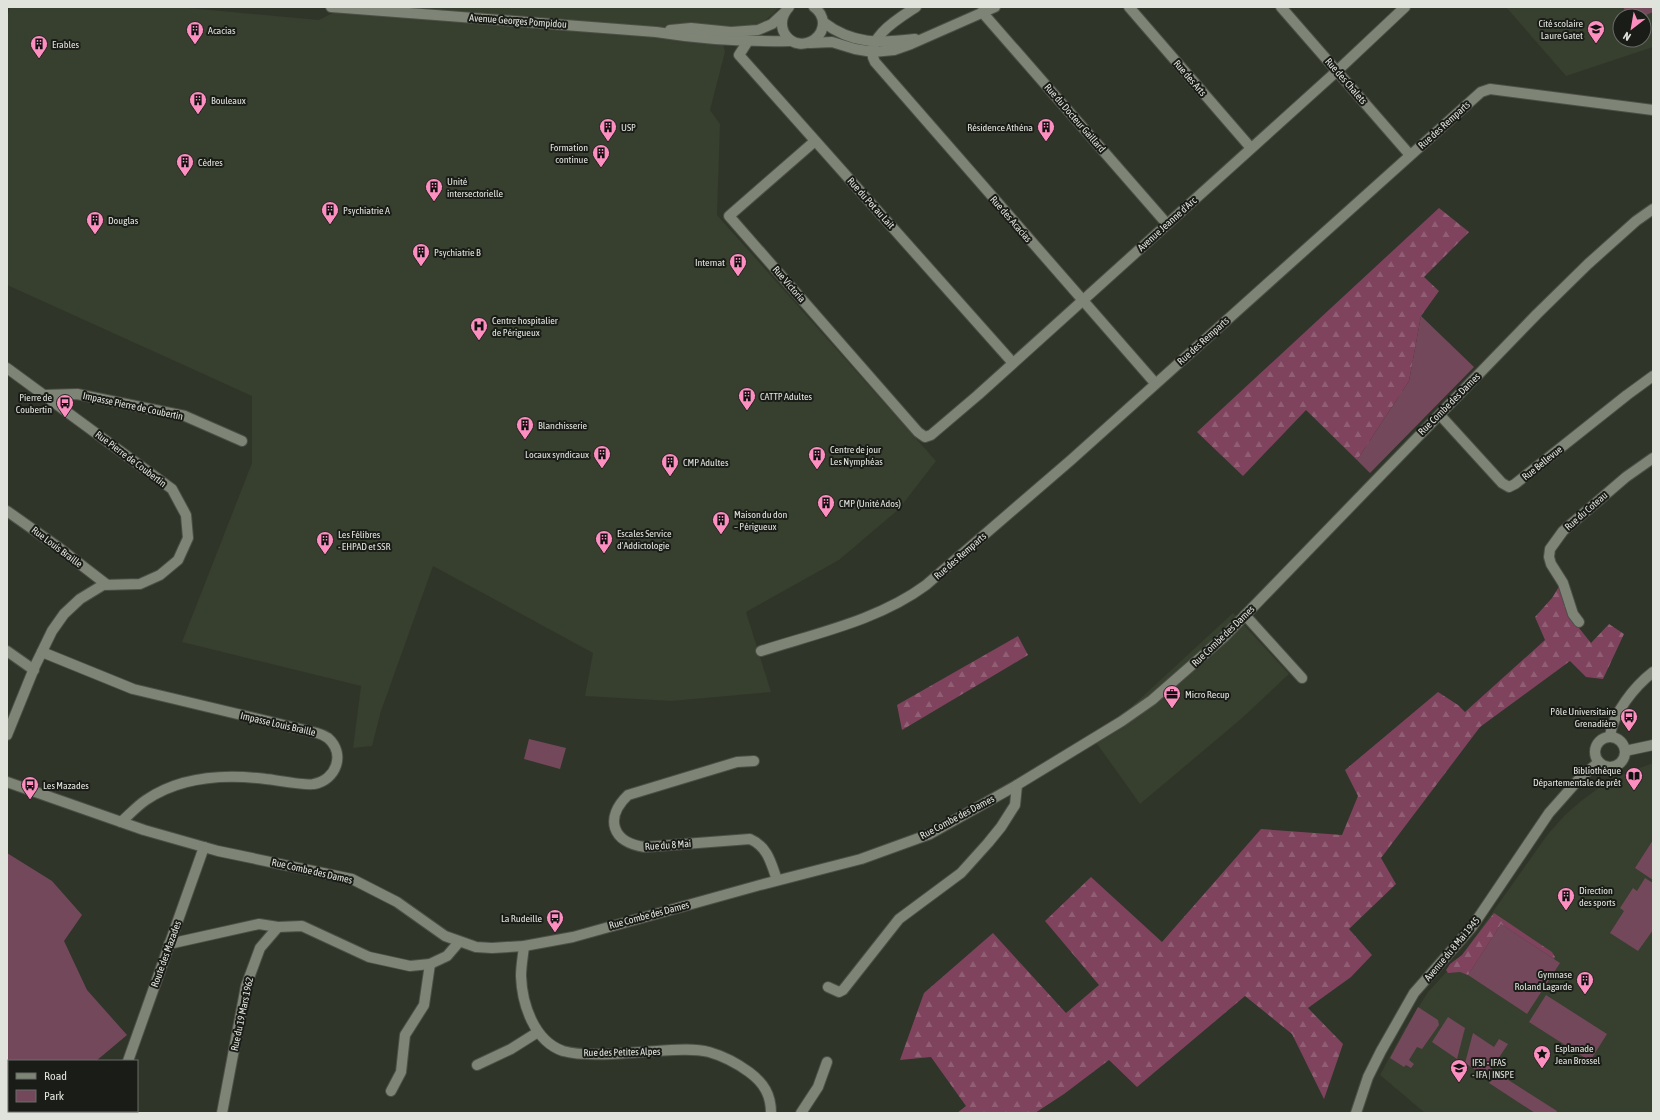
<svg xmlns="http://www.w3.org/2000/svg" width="1660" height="1120" font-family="'Asap Condensed',sans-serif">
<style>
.built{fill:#373f2e;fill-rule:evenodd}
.green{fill:#74485b}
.forest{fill:url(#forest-firs)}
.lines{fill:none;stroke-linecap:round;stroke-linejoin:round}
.minor-casing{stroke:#4c5047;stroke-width:12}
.secondary-casing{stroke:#4c5047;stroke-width:12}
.minor{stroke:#7e8476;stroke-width:10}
.secondary{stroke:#7e8476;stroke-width:10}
.labels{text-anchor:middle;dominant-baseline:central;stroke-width:4;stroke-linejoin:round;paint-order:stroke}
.street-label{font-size:10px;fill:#e0e3dc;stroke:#1a1c17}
.poi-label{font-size:10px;fill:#e0e3dc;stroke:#1a1c17;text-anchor:start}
</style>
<defs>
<pattern id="forest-firs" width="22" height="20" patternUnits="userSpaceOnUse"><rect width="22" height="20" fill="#7f435e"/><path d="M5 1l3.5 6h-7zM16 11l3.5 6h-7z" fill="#915e74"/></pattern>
</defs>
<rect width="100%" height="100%" fill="#303529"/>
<g class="built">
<polygon points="10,7 178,7 319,20 344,7 779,7 773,14 759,25 747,29 720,29 725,52 710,110 720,124 717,215 936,461 899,509 839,560 746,612 771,692 671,701 585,696 593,653 433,566 381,711 372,746 353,748 361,686 182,642 252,463 252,396 7,285 7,18"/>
<path d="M 1506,7 L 1653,7 L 1653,47 L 1566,76 ZM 1620,16 L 1644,16 L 1644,40 L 1620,40 Z"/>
<polygon points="1233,613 1289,674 1241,719 1140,804 1090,734 1128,710"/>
<polygon points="1653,763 1653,1113 1425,1113 1380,1075 1404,1030 1428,992 1462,955 1548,834 1565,815 1581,801 1604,784 1624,774"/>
</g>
<g class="green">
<polygon points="1623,7 1653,7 1653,12 1644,16 1628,16"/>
<polygon points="1421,316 1474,367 1370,473 1357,460 1409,381"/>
<polygon points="529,739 566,748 560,769 524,759"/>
<polygon points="1653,840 1653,880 1635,868"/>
<polygon points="7,853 52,881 82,915 64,941 87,990 127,1035 96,1061 9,1061 9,1111 37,1111 34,1113 7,1113"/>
<polygon points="1645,878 1653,883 1653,930 1638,951 1610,933 1624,911 1620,908 1633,888 1637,891"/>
<polygon points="1501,924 1560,963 1527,1014 1468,975"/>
<polygon points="1546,995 1607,1034 1590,1061 1529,1022"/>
<polygon points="1418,1007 1438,1020 1439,1025 1422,1049 1417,1047 1409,1060 1414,1064 1411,1068 1406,1065 1404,1067 1390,1058"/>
<polygon points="1448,1017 1465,1028 1457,1059 1432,1042"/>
<polygon points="1473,1033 1494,1047 1499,1039 1508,1044 1486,1077 1465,1063"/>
<polygon points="1496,1072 1557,1111 1556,1113 1535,1113 1489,1083"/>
</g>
<g class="forest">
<polygon points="1439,208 1469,232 1424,277 1439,291 1421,316 1409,381 1357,460 1306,410 1243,476 1197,432"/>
<polygon points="1560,585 1571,618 1591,643 1609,624 1624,634 1603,679 1586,677 1570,661 1480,727 1381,858 1396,884 1349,929 1372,955 1351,977 1308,1008 1343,1044 1324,1099 1292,1034 1245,996 1137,1087 1109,1060 1064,1094 1035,1113 957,1113 966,1106 931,1057 900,1060 924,993 993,933 1066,1013 1099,985 1045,921 1091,877 1162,942 1261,829 1342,835 1358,796 1345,770 1438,692 1458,705 1465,712 1545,640 1535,617 1552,598"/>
<polygon points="1018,636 1028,655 902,730 897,705"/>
<polygon points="1494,913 1552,952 1555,957 1554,959 1501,924 1468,975 1460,972 1448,973 1446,970 1450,964 1462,955"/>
</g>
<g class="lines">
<defs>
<g id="minor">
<path d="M 916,7 C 901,17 862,39 875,62 L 1155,383"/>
<polyline points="1129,7 1251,148"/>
<polyline points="1281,7 1410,155"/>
<polyline points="982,12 1167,224"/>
<polyline points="748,41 739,55 1013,363"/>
<polyline points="815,141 729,216 918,432 925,437 931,435 978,395 1337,71 1405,7"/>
<polyline points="7,368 172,489 186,515 188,538 178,560 160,575 140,584 103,585 80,599 64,614 52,631 35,666 7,735"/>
<polyline points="44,395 77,394 185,416 242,441"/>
<polyline points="1440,415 1502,483 1509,487 1515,484 1627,395 1653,376"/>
<polyline points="7,511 58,547 106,584"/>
<polyline points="1245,615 1302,678"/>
<polyline points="1579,622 1573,614 1563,583 1551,564 1549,557 1550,549 1563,531 1626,477 1653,458"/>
<polyline points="7,651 34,670"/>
<path d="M 761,651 C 817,633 879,620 926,585 L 1071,460 L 1481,92 L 1490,89 L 1653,110"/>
<path d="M 42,652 L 133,689 L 317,733 C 321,734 325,736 328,738 C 346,754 336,780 314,784 C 307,786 276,780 266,779 C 226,774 181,776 146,800 C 137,806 129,815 121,822"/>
<path d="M 1610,737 C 1612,714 1635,686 1653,672"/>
<circle cx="1610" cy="752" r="15"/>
<polyline points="1625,751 1653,745"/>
<path d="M 754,761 L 737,762 L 628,795 C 604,818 612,843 645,847 L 750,839 C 768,847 771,863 777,880"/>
<polyline points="7,782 144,830 218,851 352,879 397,902 445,936 476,947 492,948 524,946 573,937 760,885 861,859 930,834 1017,785 1122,721 1152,700 1224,637 1537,314 1588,264 1636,221 1653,209"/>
<polyline points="169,944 259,924 278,927 302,926 369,957 410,966 430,964 447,956 459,942"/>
<path d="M 524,946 C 523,956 521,966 521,976 C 522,1004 534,1041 563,1051 C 589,1058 630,1052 657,1051 C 674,1050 693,1048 709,1052 C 723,1056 738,1064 749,1072 C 764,1083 771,1095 771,1113"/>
<polyline points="828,987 839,992 843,990 899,919 961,873 988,843 1001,827 1015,805 1017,785"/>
<polyline points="128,1061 204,847"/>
<polyline points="477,1065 511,1049 538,1032"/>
<polyline points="391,1091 401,1072 405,1035 424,1005 430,964"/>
<polyline points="105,1113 106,1111"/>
<polyline points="222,1113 246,986 260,948 278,927"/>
<polyline points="801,1113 818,1087 827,1062"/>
<polyline points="1356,1113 1368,1077 1381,1051 1414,993 1472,927 1549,813 1580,778 1599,762"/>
</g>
<g id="secondary">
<path d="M 331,7 L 656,32 C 701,39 745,42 791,41"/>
<path d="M 789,7 C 770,27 793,55 815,39 C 820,35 823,29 823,23 C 823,17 819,10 814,7"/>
<path d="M 823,22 C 853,45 880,43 915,39"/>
<polyline points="670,30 691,28 731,32 758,30 772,24 784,13"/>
<polyline points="810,43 832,42 855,49 873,52 894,50 911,44 995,7"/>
</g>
</defs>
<use href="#minor" class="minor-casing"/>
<use href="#secondary" class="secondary-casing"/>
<use href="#minor" class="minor"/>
<use href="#secondary" class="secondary"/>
</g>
<defs>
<symbol id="school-pin" viewBox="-11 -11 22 30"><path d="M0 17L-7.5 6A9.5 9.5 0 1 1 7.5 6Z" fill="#fd8ec0" stroke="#1a1c17"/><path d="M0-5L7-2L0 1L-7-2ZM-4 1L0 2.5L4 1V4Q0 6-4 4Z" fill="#111"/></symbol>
<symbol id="building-pin" viewBox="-11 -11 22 30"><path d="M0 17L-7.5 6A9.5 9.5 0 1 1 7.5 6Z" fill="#fd8ec0" stroke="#1a1c17"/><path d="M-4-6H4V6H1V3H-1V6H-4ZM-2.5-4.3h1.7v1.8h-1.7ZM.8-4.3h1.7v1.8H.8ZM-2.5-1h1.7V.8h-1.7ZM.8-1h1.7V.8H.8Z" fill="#111"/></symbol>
<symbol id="hospital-pin" viewBox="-11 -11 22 30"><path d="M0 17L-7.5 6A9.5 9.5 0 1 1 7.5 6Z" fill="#fd8ec0" stroke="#1a1c17"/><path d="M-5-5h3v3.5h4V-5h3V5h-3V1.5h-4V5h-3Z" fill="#111"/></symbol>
<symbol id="bus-pin" viewBox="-11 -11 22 30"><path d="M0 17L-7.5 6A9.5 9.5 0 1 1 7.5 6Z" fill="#fd8ec0" stroke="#1a1c17"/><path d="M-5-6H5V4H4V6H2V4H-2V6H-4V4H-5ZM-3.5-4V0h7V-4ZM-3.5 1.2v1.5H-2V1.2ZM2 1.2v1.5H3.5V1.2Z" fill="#111"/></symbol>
<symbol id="office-pin" viewBox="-11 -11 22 30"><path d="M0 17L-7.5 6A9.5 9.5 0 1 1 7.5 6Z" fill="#fd8ec0" stroke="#1a1c17"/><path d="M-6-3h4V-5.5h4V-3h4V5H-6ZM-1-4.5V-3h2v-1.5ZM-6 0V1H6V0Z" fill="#111"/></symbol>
<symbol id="library-pin" viewBox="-11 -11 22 30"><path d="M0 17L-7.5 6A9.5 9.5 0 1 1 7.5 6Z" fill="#fd8ec0" stroke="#1a1c17"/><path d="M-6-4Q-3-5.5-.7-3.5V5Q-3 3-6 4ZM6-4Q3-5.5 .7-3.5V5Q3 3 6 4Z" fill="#111"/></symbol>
<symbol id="sight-pin" viewBox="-11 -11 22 30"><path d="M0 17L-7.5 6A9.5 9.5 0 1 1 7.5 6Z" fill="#fd8ec0" stroke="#1a1c17"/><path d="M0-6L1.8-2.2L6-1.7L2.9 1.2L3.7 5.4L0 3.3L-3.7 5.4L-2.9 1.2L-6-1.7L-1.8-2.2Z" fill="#111"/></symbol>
<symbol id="university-pin" viewBox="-11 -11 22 30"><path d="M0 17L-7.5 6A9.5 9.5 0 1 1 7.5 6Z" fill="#fd8ec0" stroke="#1a1c17"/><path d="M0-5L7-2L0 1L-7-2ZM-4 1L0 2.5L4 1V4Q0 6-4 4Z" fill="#111"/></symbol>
</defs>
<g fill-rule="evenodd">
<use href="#school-pin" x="1586" y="19" width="20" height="27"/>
<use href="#building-pin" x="185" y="20" width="20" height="27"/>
<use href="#building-pin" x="29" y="34" width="20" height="27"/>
<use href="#building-pin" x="188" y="90" width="20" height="27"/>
<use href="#building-pin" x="598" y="117" width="20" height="27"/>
<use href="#building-pin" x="1036" y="117" width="20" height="27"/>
<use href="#building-pin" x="591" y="143" width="20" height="27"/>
<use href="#building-pin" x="175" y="152" width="20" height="27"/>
<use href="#building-pin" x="424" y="177" width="20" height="27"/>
<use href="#building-pin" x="320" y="200" width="20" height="27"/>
<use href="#building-pin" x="85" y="210" width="20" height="27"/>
<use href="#building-pin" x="411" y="242" width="20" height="27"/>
<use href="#building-pin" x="728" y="252" width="20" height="27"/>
<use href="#hospital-pin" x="469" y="316" width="20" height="27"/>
<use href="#building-pin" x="737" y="386" width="20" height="27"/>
<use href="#bus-pin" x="55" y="393" width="20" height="27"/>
<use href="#building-pin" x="515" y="415" width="20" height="27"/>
<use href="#building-pin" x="592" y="444" width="20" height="27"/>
<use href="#building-pin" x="807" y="445" width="20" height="27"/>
<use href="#building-pin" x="660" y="452" width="20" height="27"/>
<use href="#building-pin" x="816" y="493" width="20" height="27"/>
<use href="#building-pin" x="711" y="510" width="20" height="27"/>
<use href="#building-pin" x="594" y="529" width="20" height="27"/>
<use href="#building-pin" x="315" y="530" width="20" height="27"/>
<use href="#office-pin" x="1162" y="684" width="20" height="27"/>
<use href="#bus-pin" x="1619" y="707" width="20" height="27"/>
<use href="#library-pin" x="1624" y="766" width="20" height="27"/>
<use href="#bus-pin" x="20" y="775" width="20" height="27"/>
<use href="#building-pin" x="1556" y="886" width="20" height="27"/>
<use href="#bus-pin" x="545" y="908" width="20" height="27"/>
<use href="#building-pin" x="1575" y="970" width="20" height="27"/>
<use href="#sight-pin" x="1532" y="1044" width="20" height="27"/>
<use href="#university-pin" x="1449" y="1058" width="20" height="27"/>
</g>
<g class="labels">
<g class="street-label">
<text transform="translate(518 21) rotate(4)">Avenue Georges Pompidou</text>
<text transform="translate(1190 78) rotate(49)">Rue des Arts</text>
<text transform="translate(1346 81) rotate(49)">Rue des Chalets</text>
<text transform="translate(1075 118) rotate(49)">Rue du Docteur Gaillard</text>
<text transform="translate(1444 125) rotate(-42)">Rue des Remparts</text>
<text transform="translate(871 203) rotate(48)">Rue du Pot au Lait</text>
<text transform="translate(1011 219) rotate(49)">Rue des Acacias</text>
<text transform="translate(1167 224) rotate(-42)">Avenue Jeanne d'Arc</text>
<text transform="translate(789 284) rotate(49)">Rue Victoria</text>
<text transform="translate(1203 341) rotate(-42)">Rue des Remparts</text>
<text transform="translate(1449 404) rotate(-45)">Rue Combe des Dames</text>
<text transform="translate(133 406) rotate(12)">Impasse Pierre de Coubertin</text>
<text transform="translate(131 459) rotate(37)">Rue Pierre de Coubertin</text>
<text transform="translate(1542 463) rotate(-39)">Rue Bellevue</text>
<text transform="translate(1586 511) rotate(-41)">Rue du Coteau</text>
<text transform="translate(57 547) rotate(37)">Rue Louis Braille</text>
<text transform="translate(960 556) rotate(-41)">Rue des Remparts</text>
<text transform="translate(1223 636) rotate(-44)">Rue Combe des Dames</text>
<text transform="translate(278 724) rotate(13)">Impasse Louis Braille</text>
<text transform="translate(957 817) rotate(-28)">Rue Combe des Dames</text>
<text transform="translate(668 845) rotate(-4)">Rue du 8 Mai</text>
<text transform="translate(312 871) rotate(13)">Rue Combe des Dames</text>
<text transform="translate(649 915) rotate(-15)">Rue Combe des Dames</text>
<text transform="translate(1452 949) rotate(-50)">Avenue du 8 Mai 1945</text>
<text transform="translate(166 954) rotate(-70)">Route des Mazades</text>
<text transform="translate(242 1014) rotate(-78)">Rue du 19 Mars 1962</text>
<text transform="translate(622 1052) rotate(-1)">Rue des Petites Alpes</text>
</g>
<g class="poi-label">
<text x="1583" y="23" text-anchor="end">Cité scolaire<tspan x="1583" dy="12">Laure Gatet</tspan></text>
<text x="208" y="30">Acacias</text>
<text x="52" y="44">Erables</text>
<text x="211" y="100">Bouleaux</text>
<text x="621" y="127">USP</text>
<text x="1033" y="127" text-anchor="end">Résidence Athéna</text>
<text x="588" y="147" text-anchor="end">Formation<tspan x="588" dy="12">continue</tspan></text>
<text x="198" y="162">Cèdres</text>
<text x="447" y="181">Unité<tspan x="447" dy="12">intersectorielle</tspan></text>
<text x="343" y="210">Psychiatrie A</text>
<text x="108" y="220">Douglas</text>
<text x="434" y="252">Psychiatrie B</text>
<text x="725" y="262" text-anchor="end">Internat</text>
<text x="492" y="320">Centre hospitalier<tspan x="492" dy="12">de Périgueux</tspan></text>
<text x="760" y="396">CATTP Adultes</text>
<text x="52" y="397" text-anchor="end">Pierre de<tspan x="52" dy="12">Coubertin</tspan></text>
<text x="538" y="425">Blanchisserie</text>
<text x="830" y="449">Centre de jour<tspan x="830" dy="12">Les Nymphéas</tspan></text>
<text x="589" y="454" text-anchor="end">Locaux syndicaux</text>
<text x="683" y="462">CMP Adultes</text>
<text x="839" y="503">CMP (Unité Ados)</text>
<text x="734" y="514">Maison du don<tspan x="734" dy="12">– Périgueux</tspan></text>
<text x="617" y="533">Escales Service<tspan x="617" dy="12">d'Addictologie</tspan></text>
<text x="338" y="534">Les Félibres<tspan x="338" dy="12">- EHPAD et SSR</tspan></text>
<text x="1185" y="694">Micro Recup</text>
<text x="1616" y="711" text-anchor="end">Pôle Universitaire<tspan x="1616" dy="12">Grenadière</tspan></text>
<text x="1621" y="770" text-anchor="end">Bibliothèque<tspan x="1621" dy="12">Départementale de prêt</tspan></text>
<text x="43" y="785">Les Mazades</text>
<text x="1579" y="890">Direction<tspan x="1579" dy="12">des sports</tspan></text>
<text x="542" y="918" text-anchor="end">La Rudeille</text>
<text x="1572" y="974" text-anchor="end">Gymnase<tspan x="1572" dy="12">Roland Lagarde</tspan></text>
<text x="1555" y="1048">Esplanade<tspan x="1555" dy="12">Jean Brossel</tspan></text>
<text x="1472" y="1062">IFSI - IFAS<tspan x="1472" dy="12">- IFA | INSPE</tspan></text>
</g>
</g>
<rect width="1660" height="1120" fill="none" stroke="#e0e3dc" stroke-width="16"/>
<rect x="8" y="1060" width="130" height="52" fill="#1a1c17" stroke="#696c66"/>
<rect x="16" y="1073" width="20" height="6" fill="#7e8476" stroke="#696c66"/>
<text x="44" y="1080" font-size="12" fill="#e0e3dc">Road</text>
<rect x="16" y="1090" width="20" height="12" fill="#74485b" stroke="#696c66"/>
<text x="44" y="1100" font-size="12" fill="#e0e3dc">Park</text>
<g transform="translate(1632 28) rotate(211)"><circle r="19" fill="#1a1c17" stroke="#696c66"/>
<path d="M0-3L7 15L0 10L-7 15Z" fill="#fd8ec0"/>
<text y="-6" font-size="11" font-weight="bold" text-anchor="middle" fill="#e0e3dc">N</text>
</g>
</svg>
